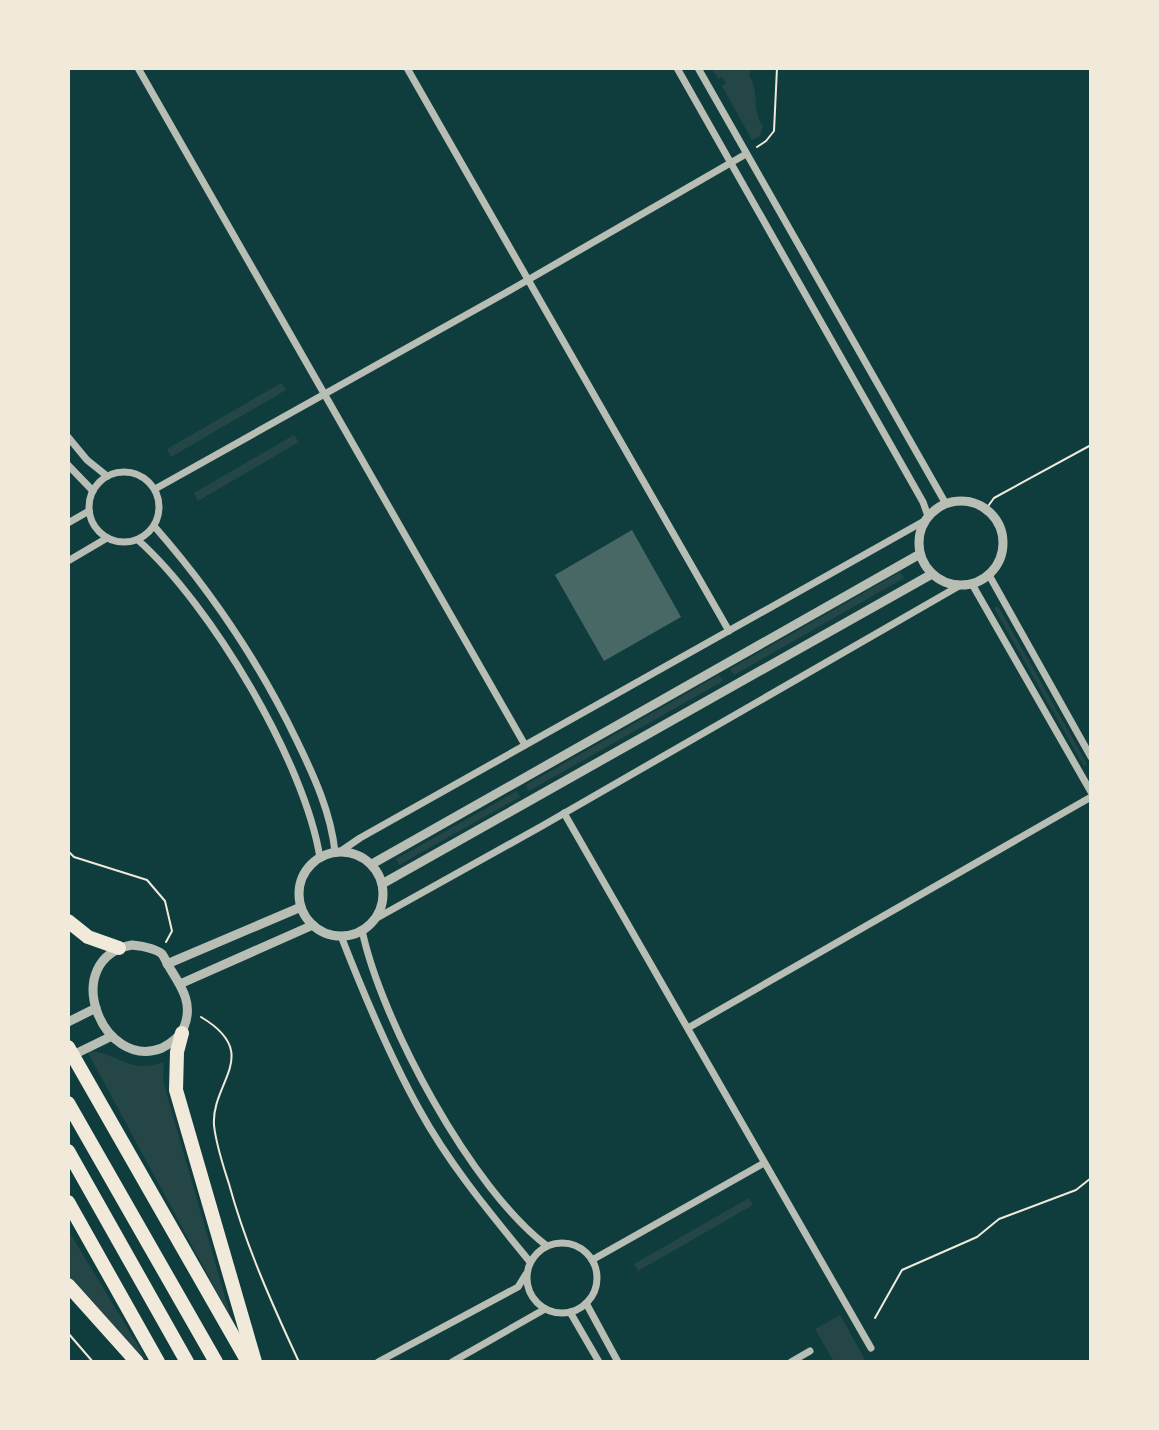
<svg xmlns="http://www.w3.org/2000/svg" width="1159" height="1430" font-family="'Golos Text',sans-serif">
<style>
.green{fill:#244646}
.building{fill:#486865}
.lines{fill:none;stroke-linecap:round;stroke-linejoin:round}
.path{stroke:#f1e9da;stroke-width:2}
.minor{stroke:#b8beb3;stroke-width:7}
.tertiary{stroke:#b8beb3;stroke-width:9}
.motorway{stroke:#f1e9da;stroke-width:14}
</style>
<rect width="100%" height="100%" fill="#0f3d3e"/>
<g class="green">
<path d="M 711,68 L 751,68 L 749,75 C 760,92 751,111 763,126 L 760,136 L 752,140 L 722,86 L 726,83 L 722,77 L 718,79 Z"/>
<polygon points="281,383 286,390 171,457 167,449"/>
<polygon points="294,435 299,442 198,501 194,493"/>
<polygon points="900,572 904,578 734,675 730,669"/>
<polygon points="998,606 1087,764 1084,766 994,608"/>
<polygon points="719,675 723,681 529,791 526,785"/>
<polygon points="517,791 520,797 399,865 396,859"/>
<path d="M 87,1051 C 108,1050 123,1066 144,1066 C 150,1066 158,1064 164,1062 L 163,1081 L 231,1318 Z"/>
<polygon points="749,1198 753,1205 638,1271 634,1264"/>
<polygon points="68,1230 148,1362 68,1279"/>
<polygon points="840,1315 863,1356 865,1362 834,1362 815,1329"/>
</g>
<polygon class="building" points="632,530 681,617 604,661 555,575"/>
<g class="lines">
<g class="path">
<polyline points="757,147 766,141 774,131 777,68"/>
<polyline points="986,509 994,498 1091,445"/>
<polyline points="68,851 74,857 147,880 165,901 172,931 166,942"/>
<path d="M 201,1017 C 263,1054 211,1082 214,1125 C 216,1145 223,1165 229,1184 C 246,1246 272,1304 299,1362"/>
<polyline points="875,1318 902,1270 977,1237 999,1219 1076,1190 1091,1178"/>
<polyline points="68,1333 93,1362"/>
</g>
<g class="minor">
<polyline points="138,68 525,745"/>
<polyline points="407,68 729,631"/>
<polyline points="677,68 923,502 928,516"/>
<polyline points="698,68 946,504"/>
<polyline points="68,437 87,460 107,476"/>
<polyline points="68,465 93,491"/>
<circle cx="124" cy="507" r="35"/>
<polyline points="155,489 507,292 746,154"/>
<polyline points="68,523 89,511"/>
<path d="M 154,526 C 212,592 259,662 297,741 C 314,776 331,813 335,852"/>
<path d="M 138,540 C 210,604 305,762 320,858"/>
<polyline points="68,561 107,538"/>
<polyline points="989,575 1091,757"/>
<polyline points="972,584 1091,792"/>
<polyline points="564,813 871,1348"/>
<polyline points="341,851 360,838 926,520"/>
<polyline points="375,919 542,826 959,586"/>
<path d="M 362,930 C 381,1021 472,1190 547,1246"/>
<path d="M 341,936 C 364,995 388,1053 419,1109 C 449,1164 490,1213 530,1262"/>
<polyline points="688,1028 1091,797"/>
<circle cx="562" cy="1278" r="35"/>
<polyline points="592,1260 764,1163"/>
<polyline points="586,1303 618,1362"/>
<polyline points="570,1312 599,1362"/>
<polyline points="378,1362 518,1287 526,1274"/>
<polyline points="452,1362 545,1309"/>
<polyline points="791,1362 810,1351"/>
</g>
<g class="tertiary">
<circle cx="961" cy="543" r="42"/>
<circle cx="341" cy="894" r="42"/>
<polyline points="372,864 920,554"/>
<polyline points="382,884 932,574"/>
<path d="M 132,945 C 141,946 155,948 162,954 C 165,958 168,966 171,970 C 183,989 193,1005 184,1027 C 181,1036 170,1044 162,1048 C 102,1072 58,959 132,945 Z"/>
<polyline points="167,964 301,907"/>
<polyline points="180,984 313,925"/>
<polyline points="68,1022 96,1008"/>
<polyline points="71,1056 112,1036"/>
</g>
<g class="motorway">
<polyline points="68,921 88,937 119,948"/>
<polyline points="182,1033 177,1052 176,1090 255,1362"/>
<polyline points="68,1047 248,1362"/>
<polyline points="68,1103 216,1362"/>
<polyline points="68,1151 187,1362"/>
<polyline points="68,1202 158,1362"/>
<polyline points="68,1285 137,1362"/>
</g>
</g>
<rect width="1159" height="1430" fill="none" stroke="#f1e9da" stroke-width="140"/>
</svg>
